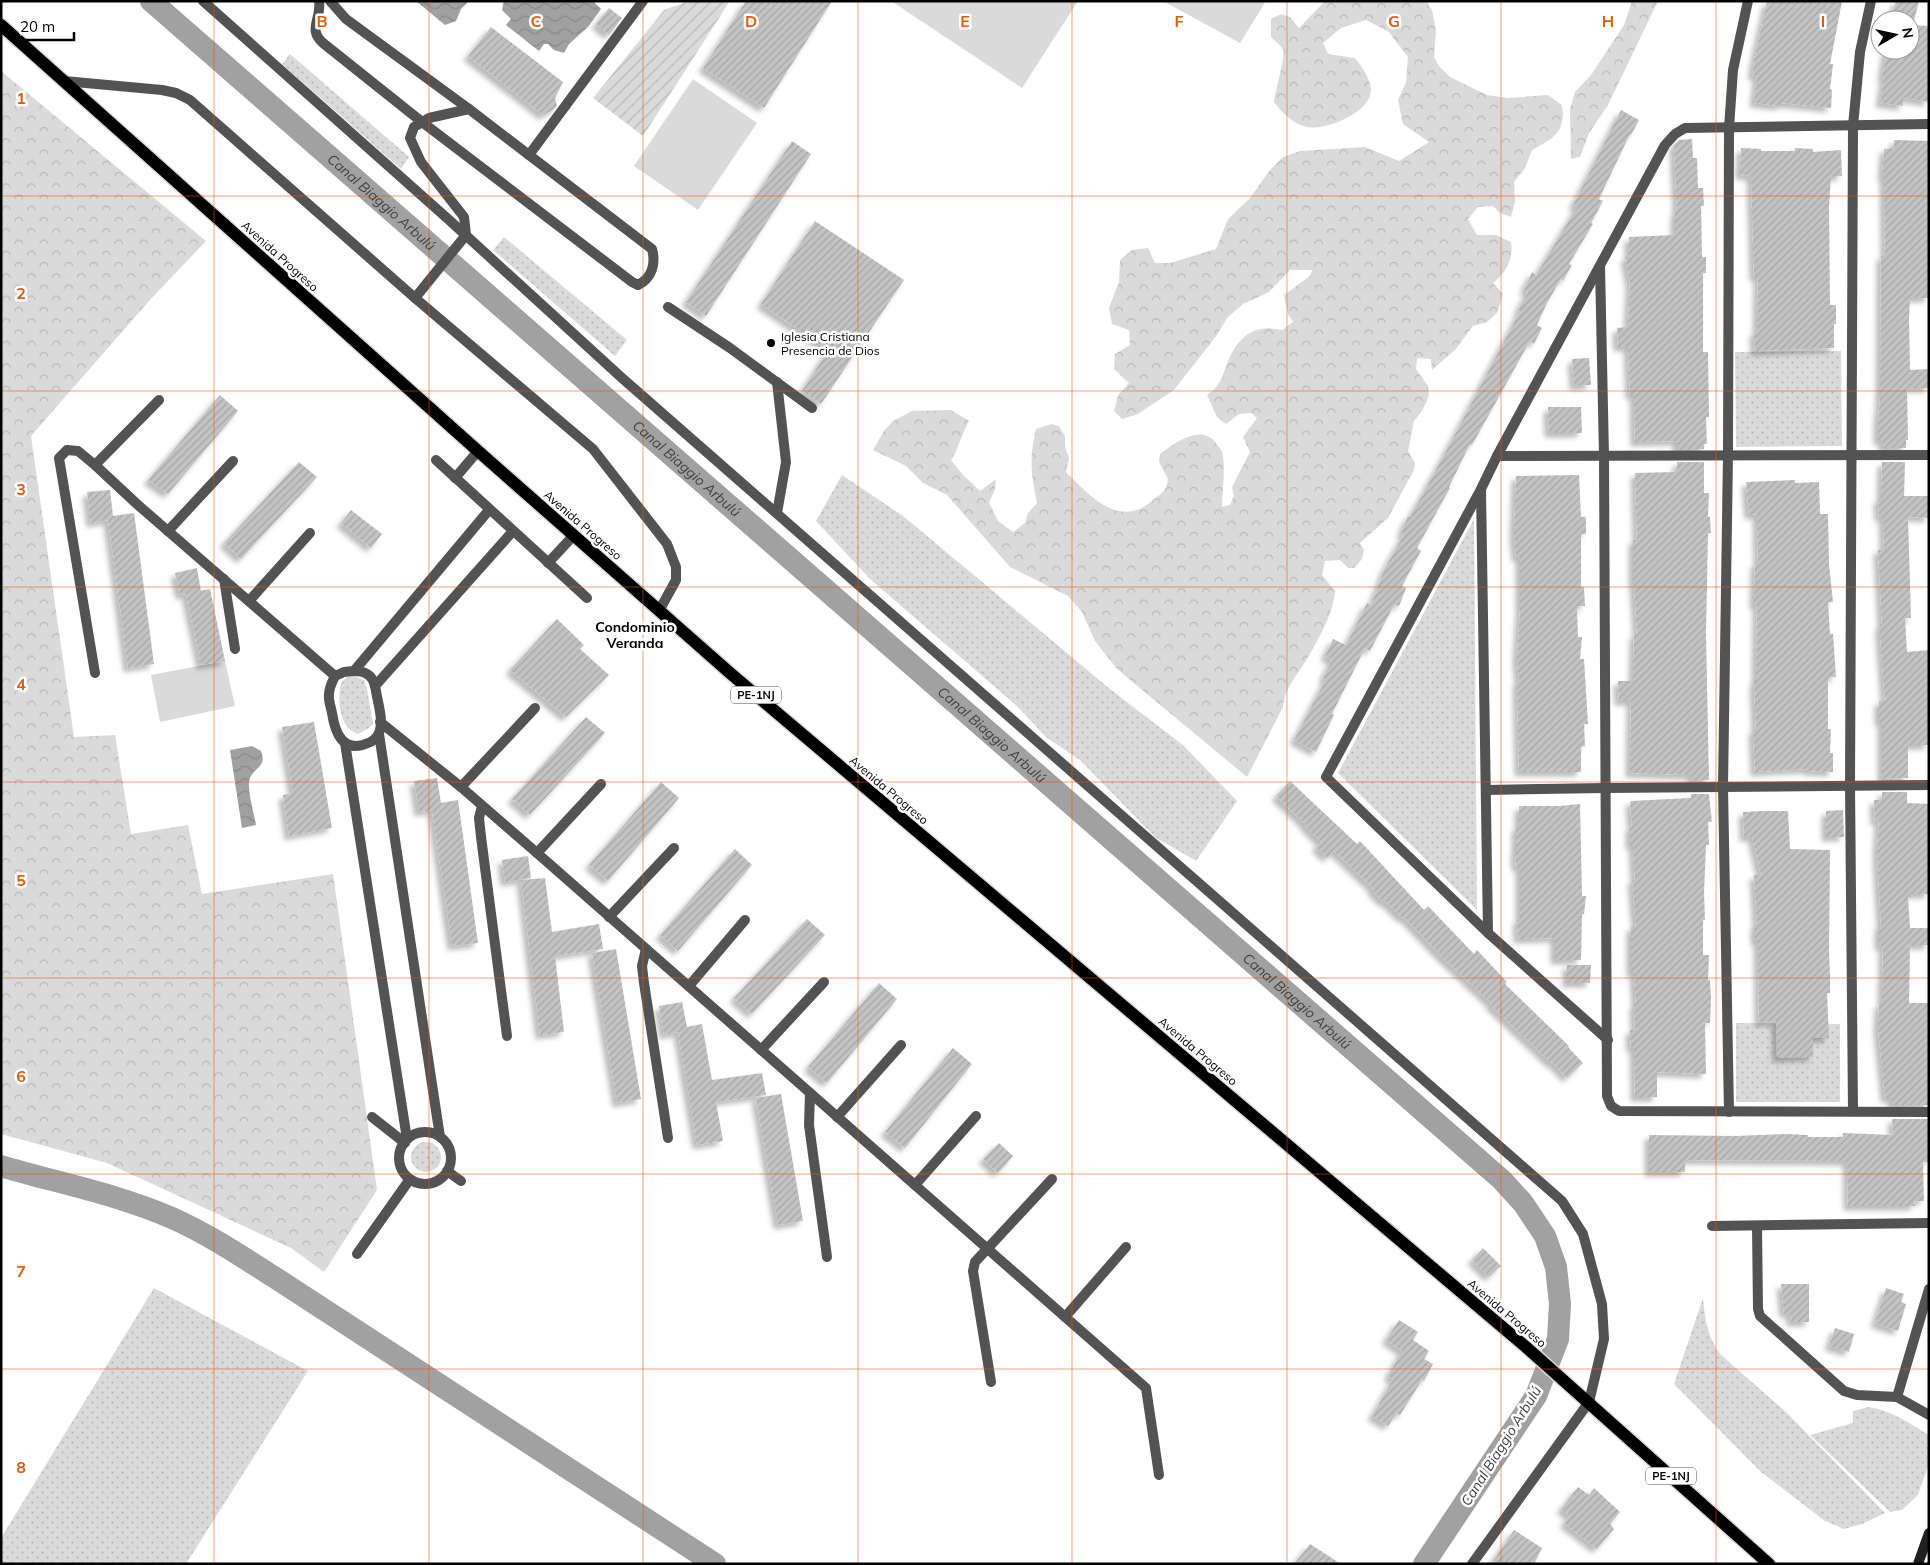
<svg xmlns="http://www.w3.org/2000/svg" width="1930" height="1565" font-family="Mulish,sans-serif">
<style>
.grass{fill:url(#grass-dots)}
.forest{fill:url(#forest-crowns)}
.garden{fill:url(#garden-furrows)}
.pitch{fill:#dadada}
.water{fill:url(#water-waves)}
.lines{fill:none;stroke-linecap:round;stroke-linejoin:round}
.canal{stroke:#a1a1a1;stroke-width:22}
.building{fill:url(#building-hatch);filter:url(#shadow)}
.primary-casing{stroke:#dbdbdb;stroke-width:15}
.lane{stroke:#535353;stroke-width:10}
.street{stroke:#535353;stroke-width:10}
.secondary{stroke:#202020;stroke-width:10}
.primary{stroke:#000;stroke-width:12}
.grid{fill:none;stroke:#e8590c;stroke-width:1;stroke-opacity:0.55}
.poi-dot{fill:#000;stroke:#fff;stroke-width:2}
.labels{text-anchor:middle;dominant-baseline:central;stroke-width:5;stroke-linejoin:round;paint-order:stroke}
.shield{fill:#fff;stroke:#4c4c4c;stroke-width:1}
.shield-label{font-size:11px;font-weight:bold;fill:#000}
.street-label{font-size:12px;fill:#000;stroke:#fff}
.poi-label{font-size:12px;fill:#000;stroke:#fff;text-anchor:start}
.water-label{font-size:14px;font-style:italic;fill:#424242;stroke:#fff}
.neighbourhood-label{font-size:14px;font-weight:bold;fill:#000;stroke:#fff}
.grid-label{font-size:16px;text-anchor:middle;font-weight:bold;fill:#e8590c;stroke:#fff;stroke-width:5;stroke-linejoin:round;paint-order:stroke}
</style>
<defs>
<pattern id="grass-dots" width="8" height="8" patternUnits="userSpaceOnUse" patternTransform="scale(1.25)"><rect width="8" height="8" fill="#dadada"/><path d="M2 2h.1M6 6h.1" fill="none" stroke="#b9b9b9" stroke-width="1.8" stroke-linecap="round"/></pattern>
<pattern id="forest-crowns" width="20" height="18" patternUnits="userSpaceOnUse" patternTransform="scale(1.25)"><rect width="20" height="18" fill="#dadada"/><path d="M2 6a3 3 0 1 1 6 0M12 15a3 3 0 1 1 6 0" fill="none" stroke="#b9b9b9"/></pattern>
<pattern id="garden-furrows" width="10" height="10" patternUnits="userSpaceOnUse" patternTransform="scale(1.25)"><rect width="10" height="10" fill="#dadada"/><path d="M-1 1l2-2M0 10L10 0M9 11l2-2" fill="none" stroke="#b9b9b9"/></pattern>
<pattern id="water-waves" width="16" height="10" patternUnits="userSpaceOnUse" patternTransform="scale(1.25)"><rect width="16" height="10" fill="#a1a1a1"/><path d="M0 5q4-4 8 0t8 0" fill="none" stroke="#898989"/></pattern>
<pattern id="building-hatch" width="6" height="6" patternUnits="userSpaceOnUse" patternTransform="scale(1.25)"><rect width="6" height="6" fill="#c3c3c3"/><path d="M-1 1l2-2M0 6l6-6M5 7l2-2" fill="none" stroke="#a6a6a6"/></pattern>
<filter id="shadow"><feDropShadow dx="-4.5" dy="4.5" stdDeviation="2.5" flood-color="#0004"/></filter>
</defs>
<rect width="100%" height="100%" fill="#fff"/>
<g class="grass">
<polygon points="290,54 409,157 401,169 282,64"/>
<polygon points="504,237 627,340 615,356 493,250"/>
<polygon points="1841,351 1842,446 1736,447 1735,352"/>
<polygon points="842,475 903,516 1110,689 1184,746 1237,801 1196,861 1155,837 1081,761 1046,737 1017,706 870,579 816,521"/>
<polygon points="1474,519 1477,910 1338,773"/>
<path d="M 352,676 L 364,680 L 367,689 L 373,724 L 369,728 L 358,734 C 339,728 337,700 341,683 L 346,678 Z"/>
<polygon points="1736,1023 1840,1024 1840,1102 1736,1102"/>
<circle cx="426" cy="1157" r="15"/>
<polygon points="154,1288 308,1371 186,1564 1,1564 1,1538"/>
<path d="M 1703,1298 C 1705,1319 1707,1337 1721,1355 L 1786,1412 L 1885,1513 L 1862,1524 L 1844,1529 L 1825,1521 L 1761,1472 L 1674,1384 Z"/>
<path d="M 1868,1407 C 1891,1410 1909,1423 1929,1435 L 1929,1463 L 1918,1495 L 1902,1510 L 1890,1512 L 1810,1435 L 1853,1423 L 1853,1411 Z"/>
</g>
<g class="forest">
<path d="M 1325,1 L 1426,1 L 1432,10 L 1436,31 L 1434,57 L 1439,66 L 1450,77 L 1487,95 L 1508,98 L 1548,95 L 1562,105 C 1566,132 1554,138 1532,150 L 1525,168 L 1514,182 L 1515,202 L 1511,217 L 1500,213 L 1493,206 L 1478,207 L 1468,219 L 1477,235 L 1496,235 L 1511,242 C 1514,257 1506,274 1493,283 L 1503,294 L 1497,313 L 1487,322 L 1473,326 L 1455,350 L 1432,370 L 1431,359 L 1417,358 L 1416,369 L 1428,386 L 1429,396 L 1422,411 L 1414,421 L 1408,451 L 1415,463 L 1414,470 L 1388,518 L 1360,543 L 1364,550 L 1362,559 L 1354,568 L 1348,568 L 1340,560 L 1325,561 L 1322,575 L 1335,591 C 1334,612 1318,640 1307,659 C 1297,676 1285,687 1283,707 L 1247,777 L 1117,669 L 1095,641 L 1082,612 L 1068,596 L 1010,567 L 947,495 L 923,483 L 906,466 L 873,450 L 884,431 L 893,421 L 912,411 L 951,410 L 969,421 C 962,433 958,450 951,460 L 964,476 L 980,491 L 996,479 L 995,490 L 989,502 L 998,521 L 1013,532 L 1025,523 L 1028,513 L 1037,503 C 1031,475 1029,457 1036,429 L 1051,424 L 1059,426 L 1065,436 L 1065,447 L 1069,458 L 1066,472 C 1090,496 1119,530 1153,500 C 1163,492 1166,492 1168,479 L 1159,462 L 1160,454 C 1175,443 1200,424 1215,442 C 1217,445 1221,449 1222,452 C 1226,467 1222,491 1222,507 L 1230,505 L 1234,496 L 1232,487 L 1250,452 L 1243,437 L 1257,418 L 1251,413 L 1239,414 L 1226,424 L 1217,417 L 1207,395 C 1210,392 1216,389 1218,384 C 1222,380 1224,372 1226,366 C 1237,339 1251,323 1282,330 L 1293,322 L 1288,314 L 1284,295 L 1310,276 L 1312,270 L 1290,270 L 1269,292 L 1243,304 L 1227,318 L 1217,335 L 1174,390 L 1138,414 L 1122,419 L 1114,411 L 1118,395 L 1129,383 L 1114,369 L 1115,354 L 1130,345 L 1129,330 L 1112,324 L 1109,308 L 1119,282 L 1120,260 L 1132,250 L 1148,248 L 1155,263 L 1170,263 L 1216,249 L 1228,219 L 1250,198 L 1270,170 L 1283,157 L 1300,151 L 1365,147 L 1399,161 L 1429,142 L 1403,124 L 1398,100 L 1406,82 L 1408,57 L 1388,31 L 1366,20 L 1341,28 L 1323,43 L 1328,54 L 1355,58 C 1362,67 1370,78 1371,89 C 1372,112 1326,131 1307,127 C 1293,124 1282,113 1274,102 C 1275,92 1286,55 1283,49 C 1280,45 1275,41 1271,37 L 1271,19 L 1281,14 L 1290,17 L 1299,28 Z"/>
<polygon points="1632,1 1658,1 1608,105 1589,133 1580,157 1571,159 1570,109 1575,92 1591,75 1624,25"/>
<polygon points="1,71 206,241 149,301 31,436 74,737 115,735 131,834 188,825 202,894 333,874 377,1190 324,1272 291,1248 107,1163 1,1134"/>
</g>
<polygon class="garden" points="689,1 730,1 643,136 593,98 664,10"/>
<g class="pitch">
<polygon points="891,1 1078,1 1022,88"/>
<polygon points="1163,1 1266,1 1240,43"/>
<polygon points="693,79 757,123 698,210 634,166"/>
<polygon points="225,661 235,706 160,722 151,675"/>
</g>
<g class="water">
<polygon points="416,1 469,1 461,9 456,21 445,25"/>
<polygon points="504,1 593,1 601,9 588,27 569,44 564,53 554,50 548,44 544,44 539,51 506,25 511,19 502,10"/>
<path d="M 252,746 L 261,751 C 268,769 251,767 249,782 C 248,793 254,813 256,825 L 242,828 L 230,750 Z"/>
</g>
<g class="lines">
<g class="canal">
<path id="s1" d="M 151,1 L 1502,1180 L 1523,1203 L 1545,1236 L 1556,1267 L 1560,1304 L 1558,1339 L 1536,1396 L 1424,1564"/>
<path d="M 1,1166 C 58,1183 117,1194 172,1218 C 208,1234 241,1256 274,1277 L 715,1564"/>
</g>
</g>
<g class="building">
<polygon points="746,1 832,1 764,108 703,68"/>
<polygon points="1767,1 1842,1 1830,64 1833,64 1830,89 1832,90 1831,108 1781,103 1781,106 1754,103 1757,76 1752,75 1755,56"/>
<polygon points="1896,1 1919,1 1913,25 1929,26 1929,102 1904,98 1903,106 1880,103 1884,78 1882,77 1886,50 1910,50 1910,20 1891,20"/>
<polygon points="609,8 622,18 609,35 596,24"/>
<polygon points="491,27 563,82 555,98 557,106 553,110 543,115 468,56"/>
<polygon points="1621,110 1639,120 1631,135 1630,134 1599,199 1603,201 1591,223 1593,224 1569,264 1572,265 1563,281 1561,279 1547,303 1537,325 1542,328 1534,344 1530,341 1472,445 1470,444 1449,487 1450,488 1417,548 1421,551 1402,586 1406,588 1399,606 1394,605 1370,651 1365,648 1332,714 1334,715 1316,752 1294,740 1326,679 1323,678 1332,660 1325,656 1333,639 1346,645 1367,603 1371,605 1384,570 1404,534 1401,533 1408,516 1410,517 1442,459 1520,311 1518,310 1528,292 1524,290 1532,272 1536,275 1577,207 1573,205"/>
<polygon points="1692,139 1693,158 1697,158 1698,188 1703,188 1704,206 1701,206 1702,257 1706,257 1706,273 1703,273 1703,352 1708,352 1709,417 1706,417 1707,444 1704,444 1704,449 1677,449 1677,441 1635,442 1634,395 1630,395 1628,347 1618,347 1617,328 1628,327 1630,283 1625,257 1629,257 1629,237 1675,235 1675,212 1677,212 1674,145 1679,140"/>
<polygon points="1894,140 1929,141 1929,298 1910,298 1909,320 1910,370 1929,369 1929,388 1907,388 1908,440 1906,440 1906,448 1883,448 1883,441 1878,441 1878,422 1880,398 1881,256 1885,256 1884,177 1882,177 1884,149 1894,148"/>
<polygon points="792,141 811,154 706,316 686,302"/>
<polygon points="1741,148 1761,149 1761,151 1795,151 1795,148 1813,149 1813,152 1841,150 1842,176 1831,177 1829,206 1830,305 1836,305 1836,324 1834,324 1834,348 1755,351 1754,332 1757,332 1758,277 1754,277 1751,176 1740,175"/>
<polygon points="815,221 904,280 821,404 802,391 828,350 761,304"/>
<polygon points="1589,358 1591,385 1574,386 1572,359"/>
<polygon points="220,395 238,411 168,494 148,480"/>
<polygon points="1548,407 1581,407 1582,433 1549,433"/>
<polygon points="299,462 317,477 241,559 224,543"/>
<polygon points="1677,462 1704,462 1704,493 1709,493 1708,517 1710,517 1711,533 1708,533 1706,633 1709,780 1691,780 1691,775 1630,773 1631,701 1619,701 1618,681 1633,681 1634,634 1637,634 1634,582 1633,582 1633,540 1637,540 1635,473 1677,472"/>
<polygon points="1882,462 1905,462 1904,496 1929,496 1929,518 1908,517 1911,618 1905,618 1907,652 1929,650 1929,745 1908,745 1908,778 1882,779 1882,722 1879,722 1879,701 1885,701 1880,635 1880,624 1882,624 1878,550 1884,549 1883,517 1879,517 1878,499 1881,499"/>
<polygon points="1579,475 1581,517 1586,517 1586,534 1581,534 1581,587 1584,587 1585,606 1577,606 1578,637 1582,637 1580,659 1584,659 1588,724 1584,724 1585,746 1581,747 1581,772 1519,772 1517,682 1519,682 1517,658 1520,611 1520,557 1516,557 1514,535 1516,476"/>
<polygon points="1795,480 1795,483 1819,482 1820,514 1828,514 1829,564 1833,602 1828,602 1830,634 1833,634 1836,677 1828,677 1828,729 1831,729 1830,753 1833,753 1833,772 1808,771 1808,769 1755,772 1753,730 1756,730 1754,681 1756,681 1757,605 1754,605 1755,563 1758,563 1757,514 1749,515 1746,482"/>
<polygon points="110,490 113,516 134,513 154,664 128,668 108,520 91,523 87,492"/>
<polygon points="351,510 382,534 371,548 341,523"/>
<polygon points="197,568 201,591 194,592 210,589 225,661 201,665 186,594 180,595 175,573"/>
<polygon points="557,619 584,645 580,649 609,675 566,717 510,670"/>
<polygon points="586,717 605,733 530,815 512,799"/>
<polygon points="314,722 332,828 289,836 283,795 293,793 282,727"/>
<polygon points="437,778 441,803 458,800 478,943 452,946 432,810 419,812 414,781"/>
<polygon points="1290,781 1357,844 1360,841 1424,910 1428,906 1474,954 1477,950 1507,982 1505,984 1569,1046 1568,1047 1583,1063 1567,1078 1553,1063 1552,1064 1503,1017 1490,1005 1492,1004 1441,956 1404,917 1402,918 1385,901 1383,902 1372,890 1373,888 1334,851 1327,858 1316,847 1321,842 1305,826 1306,825 1276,796"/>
<polygon points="661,782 679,798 608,881 589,865"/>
<polygon points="1882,792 1907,792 1907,803 1929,804 1929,894 1910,894 1910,897 1908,897 1910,928 1929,928 1929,945 1910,945 1909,1003 1929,1003 1929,1105 1892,1105 1892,1098 1885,1098 1878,1028 1879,1004 1882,1004 1883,946 1879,946 1879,926 1881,926 1877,852 1879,821 1875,821 1874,800 1882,800"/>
<polygon points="1691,794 1709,794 1712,822 1708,822 1709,845 1706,845 1704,893 1705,920 1703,920 1703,955 1709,955 1708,980 1710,980 1711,999 1710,1023 1705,1023 1706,1074 1657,1072 1657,1097 1635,1097 1634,1048 1631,1048 1630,1030 1635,1030 1634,1004 1636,1004 1634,972 1631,972 1631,927 1636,927 1632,880 1635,880 1633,845 1630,845 1630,827 1632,827 1630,803 1631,801 1691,798"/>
<polygon points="1580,804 1582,896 1586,896 1584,914 1582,914 1581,960 1555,960 1555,938 1518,939 1517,920 1520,920 1520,867 1516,867 1515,851 1516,851 1516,827 1519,827 1519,806 1560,806"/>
<polygon points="1843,810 1844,837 1826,837 1826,811"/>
<polygon points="1762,811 1788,811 1790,849 1830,850 1829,951 1830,976 1830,993 1827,993 1829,1038 1813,1038 1813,1057 1777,1058 1776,1021 1759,1022 1758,941 1755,941 1755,924 1757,924 1754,875 1761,875 1752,837 1744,837 1743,812"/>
<polygon points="735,849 752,865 678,951 660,935"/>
<polygon points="528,856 531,878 505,882 502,860"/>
<polygon points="545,878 552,932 599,924 603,949 555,956 564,1032 540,1035 521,880"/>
<polygon points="807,919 825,935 752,1014 734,998"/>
<polygon points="616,949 641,1099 617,1103 592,953"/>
<polygon points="1567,965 1591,965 1590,983 1567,983"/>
<polygon points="879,983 897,999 827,1083 808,1067"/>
<polygon points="682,1002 687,1027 702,1024 712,1080 762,1073 766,1095 716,1102 723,1141 697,1145 678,1032 664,1035 659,1006"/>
<polygon points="953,1048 972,1064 905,1148 885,1132"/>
<polygon points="781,1094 803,1221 778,1225 756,1098"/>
<polygon points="1892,1119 1929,1119 1929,1162 1923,1162 1924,1201 1914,1201 1915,1206 1848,1206 1847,1161 1685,1160 1685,1172 1649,1172 1649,1135 1736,1136 1786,1134 1808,1135 1808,1137 1843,1137 1843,1133 1893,1135"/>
<polygon points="999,1143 1013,1156 998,1173 983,1159"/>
<polygon points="1483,1248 1501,1266 1489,1277 1472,1260"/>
<polygon points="1781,1284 1809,1284 1809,1322 1791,1322 1790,1313 1784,1313"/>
<polygon points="1886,1288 1904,1294 1901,1302 1906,1304 1898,1331 1875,1323"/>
<polygon points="1399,1320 1418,1332 1413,1340 1429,1351 1424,1359 1433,1364 1424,1381 1422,1380 1400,1415 1397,1413 1388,1426 1372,1416 1393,1379 1388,1376 1402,1351 1386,1340"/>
<polygon points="1835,1328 1854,1334 1849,1352 1829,1346"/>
<polygon points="1578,1487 1589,1495 1594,1488 1620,1512 1610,1524 1614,1529 1597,1549 1564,1523 1570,1516 1561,1509"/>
<polygon points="1514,1530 1542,1548 1534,1564 1491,1564"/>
<polygon points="1310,1544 1341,1564 1294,1564"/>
</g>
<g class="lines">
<defs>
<polyline id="primary" points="1,25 478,451 730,673 1526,1347 1769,1564"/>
</defs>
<use href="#primary" class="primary-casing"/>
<g class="lane">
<path d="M 319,1 C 322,19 307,29 323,43 L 422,122 L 632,282 L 638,285 C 652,278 656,264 652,249 L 529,155"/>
<polyline points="330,1 346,19 469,109"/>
<polyline points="466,235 464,217 421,162 410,138 414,127 429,118 469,109 529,155 643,1"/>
<polyline points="668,307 730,348 812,408"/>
<polyline points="777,513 786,462 777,382"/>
</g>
<g class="street">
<polyline points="203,1 448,219 622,378 1562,1201 1583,1234 1602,1304 1604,1339 1589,1402 1472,1564"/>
<polyline points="64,81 162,90 176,93 190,100 415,298 593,449 667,544 676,567 676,580 659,611"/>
<polyline points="1600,266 1604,456 1607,1096 1611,1106 1619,1111 1929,1112"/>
<polyline points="415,298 466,235"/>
<polyline points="1497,456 1929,455"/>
<polyline points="436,460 587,598"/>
<polyline points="95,465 159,400"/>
<polyline points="455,478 478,451"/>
<polyline points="1481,490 1488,933"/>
<polyline points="168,531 233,461"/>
<polyline points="548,563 574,535"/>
<polyline points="224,579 235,649"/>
<polyline points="249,601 310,533"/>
<polyline points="354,671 489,510"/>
<path d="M 354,671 C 368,671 374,677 376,691 C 378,704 384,721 379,733 C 377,738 372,742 368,743 C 343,754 335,733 332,713 C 331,707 328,700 329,694 C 329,688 332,682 335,676 L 344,672 Z"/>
<polyline points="95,673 59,458 67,450 78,451 95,465 138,505 335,676"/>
<polyline points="375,686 513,531"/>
<polyline points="380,722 461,787 537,853 1146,1388 1159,1475"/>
<polyline points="379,734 440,1137"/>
<polyline points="345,743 407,1139"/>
<polyline points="461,787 535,708"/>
<polyline points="1486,790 1605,788 1929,785"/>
<polyline points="482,806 479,818 481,837 507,1036"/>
<polyline points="537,853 601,784"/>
<polyline points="609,917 674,848"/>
<polyline points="646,949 642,966 644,983 668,1138"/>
<polyline points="689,986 745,920"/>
<polyline points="1608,1040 1488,933 1326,777 1481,489 1497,456 1665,145 1675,134 1685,128 1929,124"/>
<polyline points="761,1050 824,982"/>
<polyline points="810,1093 809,1125 827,1257"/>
<polyline points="1853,1111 1850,786 1853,126 1860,52 1871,1"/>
<polyline points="1729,1112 1723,787 1728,455 1729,128 1733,70 1748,1"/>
<polyline points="372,1117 405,1143"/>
<polyline points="837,1117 901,1045"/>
<circle cx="425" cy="1158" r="26"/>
<polyline points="447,1171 461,1181"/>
<polyline points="915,1185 976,1116"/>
<polyline points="1712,1226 1929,1223"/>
<polyline points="1757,1226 1758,1309 1760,1316 1844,1391 1857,1395 1897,1397 1929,1415"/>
<polyline points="357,1254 410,1179"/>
<polyline points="1065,1317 1126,1247"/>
<polyline points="991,1382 973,1271 975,1262 1052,1179"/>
<polyline points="1897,1397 1929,1289"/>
</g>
<polyline class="secondary" points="1918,1564 1929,1533"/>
<use href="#primary" class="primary"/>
</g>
<path class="grid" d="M 214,1 L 214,1564M 429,1 L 429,1564M 643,1 L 643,1564M 858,1 L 858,1564M 1072,1 L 1072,1564M 1287,1 L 1287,1564M 1501,1 L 1501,1564M 1716,1 L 1716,1564M 1,196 L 1929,196M 1,391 L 1929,391M 1,587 L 1929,587M 1,782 L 1929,782M 1,978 L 1929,978M 1,1174 L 1929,1174M 1,1369 L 1929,1369"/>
<circle class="poi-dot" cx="771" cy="343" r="5"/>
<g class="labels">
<g class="shield">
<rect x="731" y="686.5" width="50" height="17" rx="4"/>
<rect x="1646" y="1467.5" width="50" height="17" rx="4"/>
</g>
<g class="shield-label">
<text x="756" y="695">PE-1NJ</text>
<text x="1671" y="1476">PE-1NJ</text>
</g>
<g class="street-label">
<text transform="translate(280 256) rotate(42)">Avenida Progreso</text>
<text transform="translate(583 525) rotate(41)">Avenida Progreso</text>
<text transform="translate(889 790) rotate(40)">Avenida Progreso</text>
<text transform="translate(1198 1051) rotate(40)">Avenida Progreso</text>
<text transform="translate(1507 1313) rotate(40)">Avenida Progreso</text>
</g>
<g class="poi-label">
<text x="781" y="336">Iglesia Cristiana<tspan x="781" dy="14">Presencia de Dios</tspan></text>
</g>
<g class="water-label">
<text stroke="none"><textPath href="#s1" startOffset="306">Canal Biaggio Arbulú</textPath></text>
<text stroke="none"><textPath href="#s1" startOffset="711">Canal Biaggio Arbulú</textPath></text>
<text stroke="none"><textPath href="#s1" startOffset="1116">Canal Biaggio Arbulú</textPath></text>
<text stroke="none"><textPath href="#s1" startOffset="1521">Canal Biaggio Arbulú</textPath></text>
<text transform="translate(1501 1446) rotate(-58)">Canal Biaggio Arbulú</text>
</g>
<g class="neighbourhood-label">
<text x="635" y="627">Condominio<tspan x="635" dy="16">Veranda</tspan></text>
</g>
</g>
<g class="grid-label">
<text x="322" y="27">B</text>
<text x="536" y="27">C</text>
<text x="751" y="27">D</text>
<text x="965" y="27">E</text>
<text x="1179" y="27">F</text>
<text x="1394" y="27">G</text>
<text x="1608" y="27">H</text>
<text x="1823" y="27">I</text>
<text x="21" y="104">1</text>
<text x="21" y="299">2</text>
<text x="21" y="495">3</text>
<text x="21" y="690">4</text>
<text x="21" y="886">5</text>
<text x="21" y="1082">6</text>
<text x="21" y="1277">7</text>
<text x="21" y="1473">8</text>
</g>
<rect width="1930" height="1565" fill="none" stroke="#000000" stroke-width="5"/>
<g transform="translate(1895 35) rotate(81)"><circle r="24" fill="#ffffff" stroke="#999999"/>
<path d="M0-4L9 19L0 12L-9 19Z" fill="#000000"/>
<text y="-8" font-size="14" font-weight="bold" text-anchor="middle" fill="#000000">N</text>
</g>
<path d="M12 32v8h62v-8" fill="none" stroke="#000000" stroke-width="2.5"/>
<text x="20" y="32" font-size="15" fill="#000000" stroke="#ffffff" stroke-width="4" paint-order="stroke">20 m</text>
</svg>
